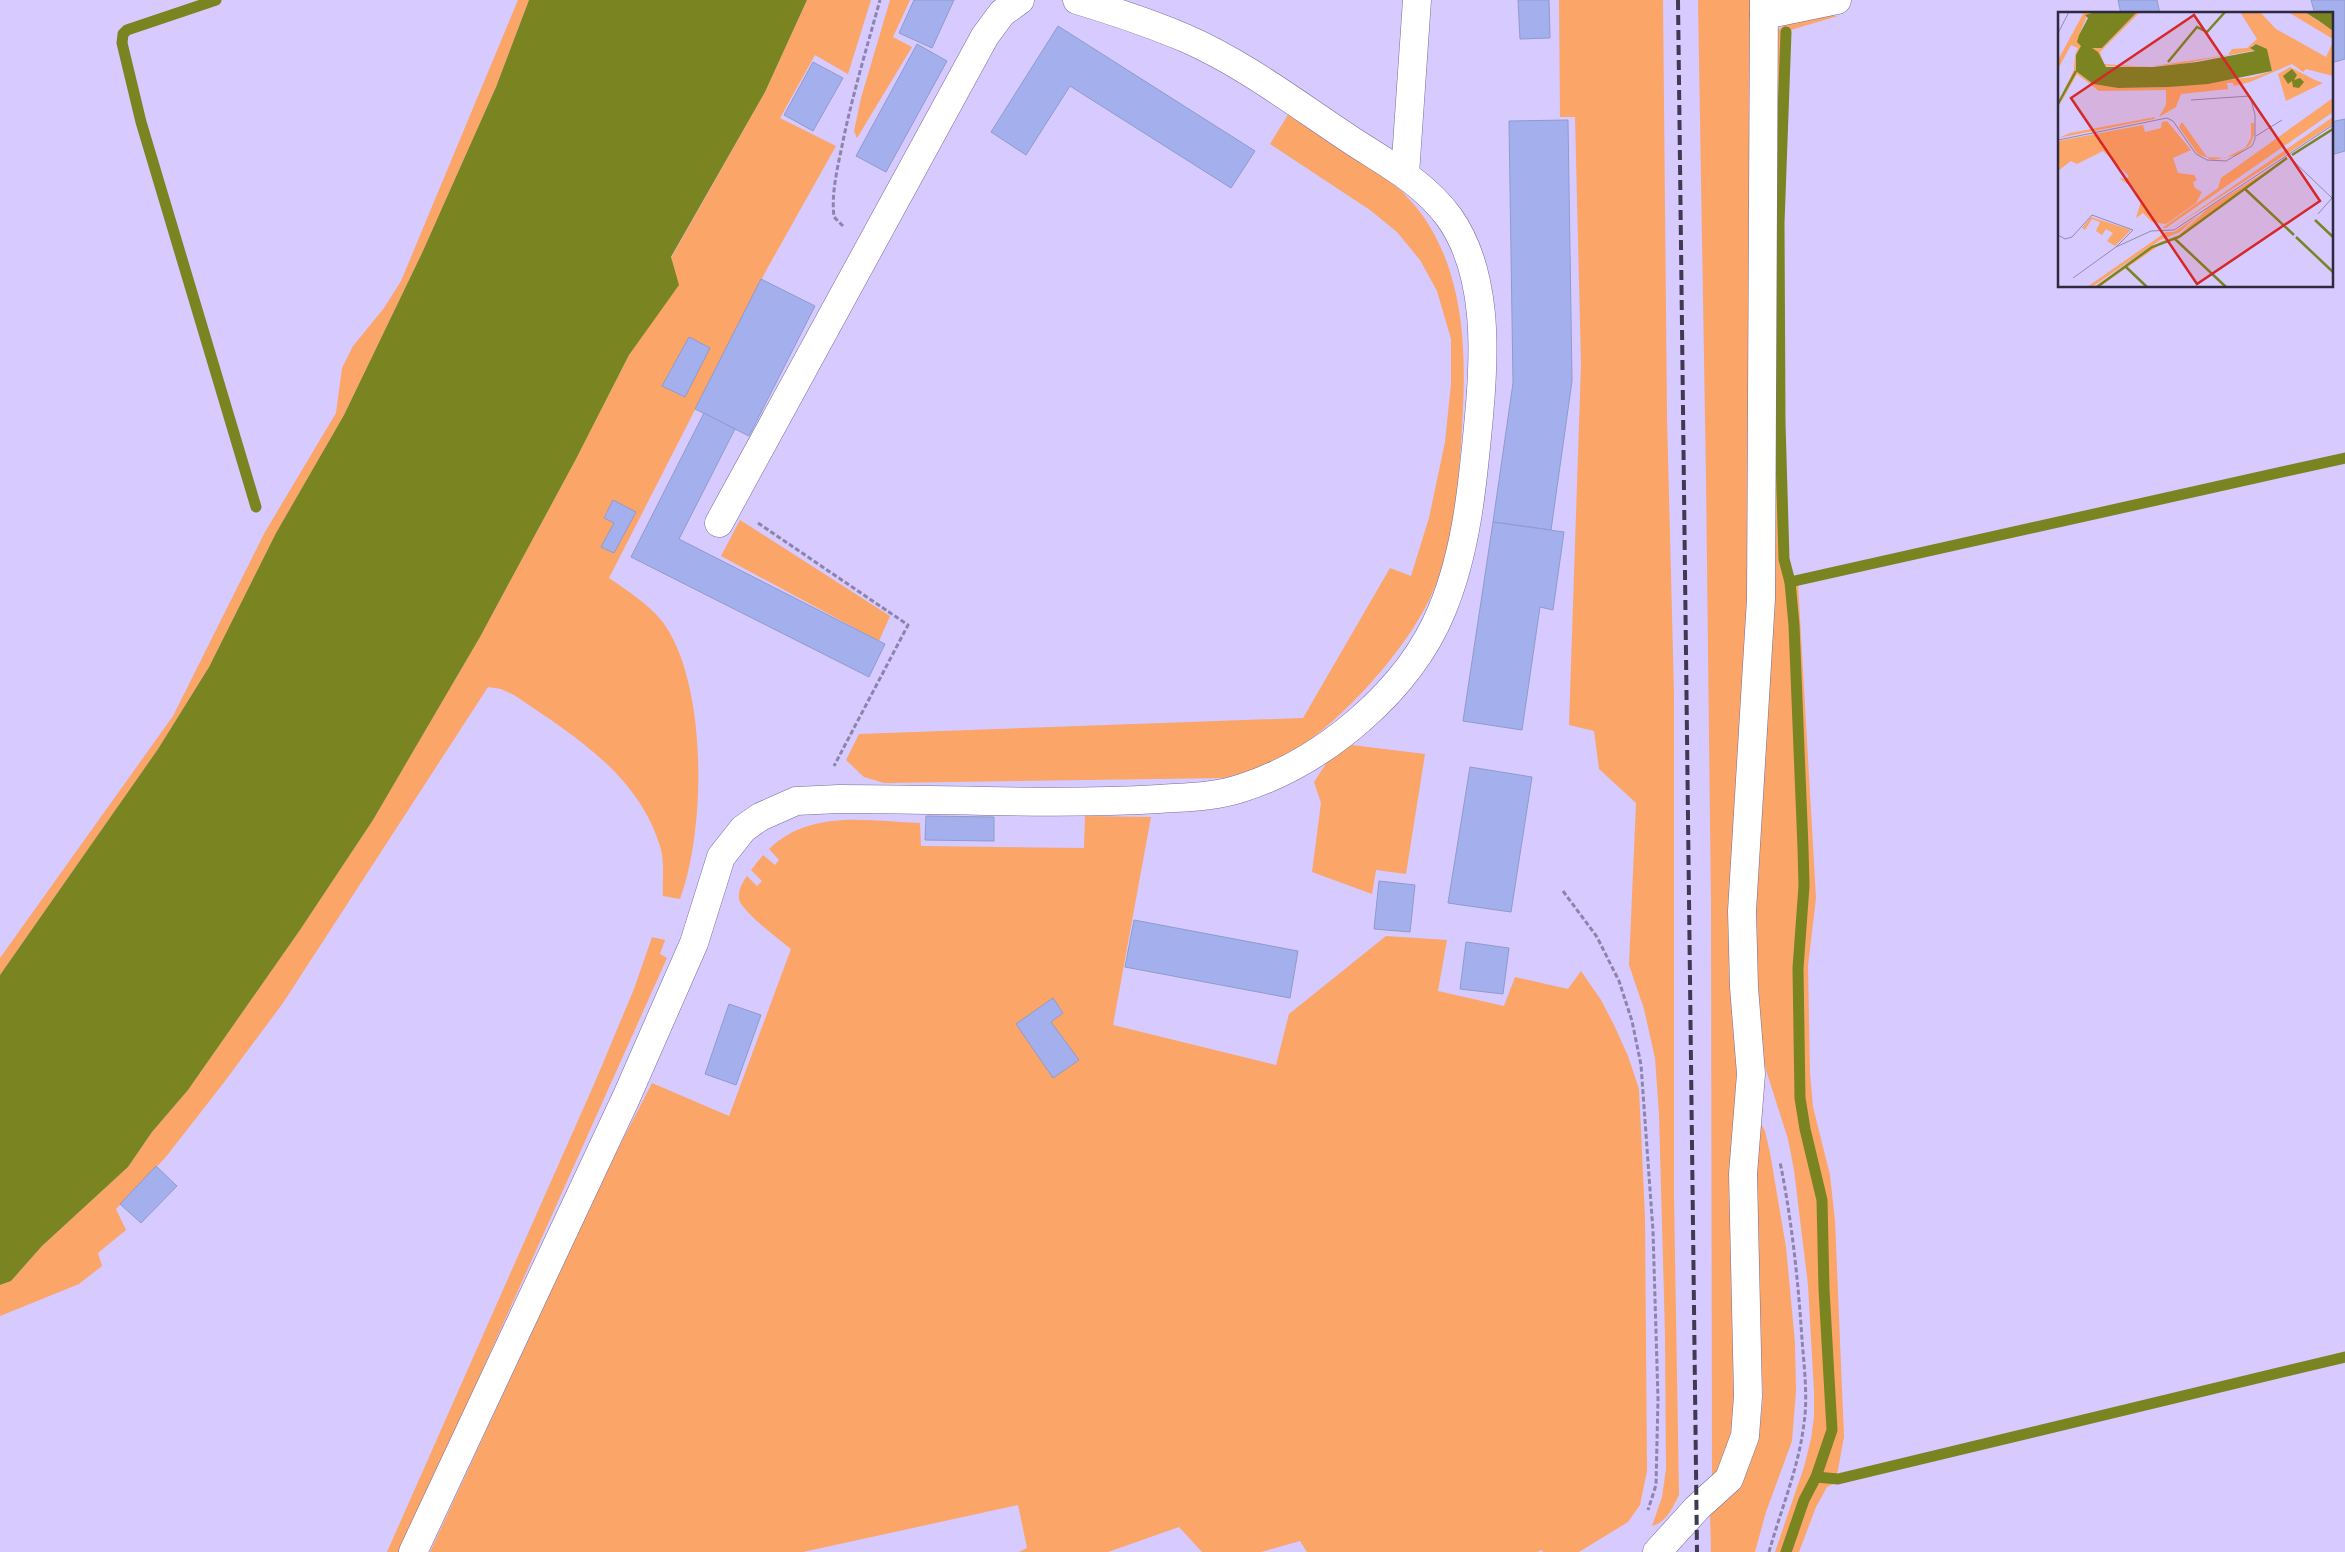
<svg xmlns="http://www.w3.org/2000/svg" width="2345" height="1552" font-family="Commissioner,sans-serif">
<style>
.green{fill:#fba568}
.water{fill:#7a8421}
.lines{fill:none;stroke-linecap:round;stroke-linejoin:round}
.stream{stroke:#7a8421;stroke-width:11}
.building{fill:#a4b0ee;stroke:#909acb}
.minor-casing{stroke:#776b9b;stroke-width:29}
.path{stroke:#8d84ab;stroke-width:3;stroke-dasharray:5 2.5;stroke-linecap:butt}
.minor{stroke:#fff;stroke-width:28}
.rail{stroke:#403a51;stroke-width:4;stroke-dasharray:10 5;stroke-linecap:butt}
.inset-river{fill:none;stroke:#7a8421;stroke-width:2.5}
.inset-road{fill:none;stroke:#938ab1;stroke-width:1}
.view{fill:#d62828;fill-opacity:0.15;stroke:#d62828;stroke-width:2.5}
.inset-edge{fill:none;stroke:#2e293d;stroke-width:2.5}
</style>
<rect width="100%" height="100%" fill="#d6caff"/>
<g class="green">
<polygon points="518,0 529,0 496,87 422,253 344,415 276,533 209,667 158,749 0,975 0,958 173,716 265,532 336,413 342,368 353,346 384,308 401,281"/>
<path d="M 807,0 L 871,0 L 848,74 L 815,55 L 780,118 L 836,146 L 767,269 L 609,578 C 628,591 647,603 662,621 C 708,682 706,830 680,899 L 663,896 C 662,881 665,861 660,846 C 638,774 573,735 514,695 L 501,689 L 488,687 L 283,1003 L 222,1085 L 165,1158 L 116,1209 L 126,1230 L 98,1253 L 102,1266 L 79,1284 L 0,1316 L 0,1285 L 11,1281 L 42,1246 L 128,1167 L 152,1132 L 188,1090 L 300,930 L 373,820 L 480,637 L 576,459 L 629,355 L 678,285 L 671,258 L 765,92 Z"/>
<polygon points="890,0 910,0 893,37 912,47 857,138 854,131 861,98"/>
<path d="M 1559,0 L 1663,0 L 1667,417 L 1674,694 L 1674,1197 L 1679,1495 C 1672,1508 1667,1522 1652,1526 L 1662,1497 L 1666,1469 L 1665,1334 L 1659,1114 L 1655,1058 L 1644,1009 L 1629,965 L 1636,803 L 1599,769 L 1594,731 L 1569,725 L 1581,364 L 1575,117 L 1560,117 Z"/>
<polygon points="1698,0 1754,0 1754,572 1739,1054 1738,1414 1723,1468 1712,1476 1711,907 1706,477"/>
<path d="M 1815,15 L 1838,16 L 1787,31 L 1782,34 C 1774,210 1776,386 1780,561 L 1787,581 L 1800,851 L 1801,885 L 1794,971 L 1797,1093 L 1803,1140 L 1818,1200 L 1827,1431 L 1814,1475 L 1800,1504 L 1783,1552 L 1775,1552 L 1804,1467 L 1811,1439 L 1814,1417 L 1814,1392 L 1808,1285 L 1794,1170 L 1788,1139 L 1759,1048 L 1753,915 L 1774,36 C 1782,21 1799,20 1815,15 Z"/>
<path d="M 1289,113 C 1335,143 1391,171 1423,216 C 1462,272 1466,343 1463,408 C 1460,468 1456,541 1431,596 C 1404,655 1326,741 1265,767 C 1252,772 1237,774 1224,778 L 884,783 L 864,777 L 846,760 L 859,734 L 1303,718 L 1390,568 L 1411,576 L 1429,518 L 1445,442 L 1451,384 L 1451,339 L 1437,291 L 1420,260 L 1397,232 L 1370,210 L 1270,144 Z"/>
<polygon points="740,520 890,616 879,641 721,556"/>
<polygon points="1798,583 1816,898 1808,966 1810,1073 1813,1107 1830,1175 1835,1221 1844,1437 1837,1475 1822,1474 1835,1429 1829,1332 1826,1201 1804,1104 1801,966 1807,895 1807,845 1795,584"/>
<polygon points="1352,745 1425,754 1406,874 1376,870 1372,894 1312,872 1321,803 1314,782 1335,750"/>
<path d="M 1085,816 L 1151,817 L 1113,1025 L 1276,1065 L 1289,1014 L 1386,936 L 1447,940 L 1438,991 L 1504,1006 L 1515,977 L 1568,989 L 1581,971 L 1601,1000 L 1614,1025 L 1628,1056 L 1639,1089 L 1645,1217 L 1647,1471 L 1640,1505 L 1628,1522 L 1579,1552 L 1543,1552 L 1542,1550 L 1537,1552 L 1307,1552 L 1300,1541 L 1261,1552 L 1202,1552 L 1179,1527 L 1108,1552 L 1019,1552 L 1027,1548 L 1018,1505 L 803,1552 L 430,1552 L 604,1176 L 652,1083 L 729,1116 L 791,949 C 779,939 742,912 739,899 C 738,890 742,883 747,876 L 757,886 L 762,881 L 751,870 L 763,855 L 775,865 L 779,860 L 769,849 C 811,809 867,821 920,823 L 921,846 L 1084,848 Z"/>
<polygon points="652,937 665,940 660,954 667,958 401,1552 387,1552 595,1082 634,989"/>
<path d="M 1761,1124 L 1765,1131 L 1770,1153 L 1786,1247 L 1795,1343 L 1796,1391 L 1792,1441 L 1766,1512 L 1755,1552 L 1711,1552 L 1710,1514 C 1752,1480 1760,1444 1763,1392 L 1752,1217 Z"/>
<polygon points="1818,1479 1839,1481 1827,1487 1816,1507 1799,1552 1789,1552 1806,1502"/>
</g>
<polygon class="water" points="529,0 807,0 765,92 671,257 679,285 629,355 576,459 480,637 373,820 300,930 188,1090 152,1132 128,1167 42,1246 11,1281 0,1285 0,975 158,749 209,667 276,533 344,415 422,253 496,87"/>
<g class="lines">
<g class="stream">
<polyline points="216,0 127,30 123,34 122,43 141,122 256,507"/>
<polyline points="1790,582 2345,458"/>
<polyline points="1816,1477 1838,1479 2345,1357"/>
<polyline points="1786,1552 1804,1500 1816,1477 1832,1430 1824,1289 1822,1200 1805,1129 1800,1098 1798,968 1804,886 1803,848 1794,625 1790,582 1784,559 1780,423 1779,223 1786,32"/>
</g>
</g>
<g class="building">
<polygon points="914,0 954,0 932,48 899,33"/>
<polygon points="1518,0 1549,0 1550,38 1520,39"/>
<polygon points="2118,0 2157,0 2160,14 2121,14"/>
<polygon points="2311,0 2345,0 2345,59 2331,63 2331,14 2315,14"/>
<polygon points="1058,26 1255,151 1231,188 1070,86 1026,155 991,132"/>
<polygon points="917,44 947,61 886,172 856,156"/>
<polygon points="813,62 843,78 813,131 784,115"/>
<polygon points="2345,119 2345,151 2331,155 2331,122"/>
<polygon points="1568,120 1572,381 1551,530 1493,522 1513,383 1509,121"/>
<polygon points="761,279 815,306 749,436 695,409"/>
<polygon points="689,337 710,348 685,397 662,386"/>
<polygon points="704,413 735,429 679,539 885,644 869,677 631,557"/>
<polygon points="613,500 636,512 614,553 601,547 614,523 604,518"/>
<polygon points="1493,522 1564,532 1553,610 1540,607 1522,730 1463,721"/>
<polygon points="1470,767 1532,777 1511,912 1448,903"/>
<polygon points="926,816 994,817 994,841 925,840"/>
<polygon points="1379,881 1415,885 1410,932 1374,929"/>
<polygon points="1134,920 1298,951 1290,998 1125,967"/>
<polygon points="1466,942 1509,948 1503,994 1460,989"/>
<polygon points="1053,998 1063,1013 1051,1022 1079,1060 1053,1078 1016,1024"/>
<polygon points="729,1004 761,1015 736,1085 705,1074"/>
<polygon points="156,1166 177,1186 141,1223 120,1204"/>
</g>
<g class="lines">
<defs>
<g id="minor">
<polyline points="1764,15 1837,0"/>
<polyline points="1405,174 1417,0"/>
<polyline points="719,523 985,36 1002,13 1020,0"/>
<path d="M 413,1552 L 626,1098 L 694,943 L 721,857 L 743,829 L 760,817 L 796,801 L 839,799 C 946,799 1053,805 1159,799 C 1187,797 1215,797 1242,788 C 1323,762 1409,691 1442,610 C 1467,550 1473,481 1479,416 C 1485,352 1488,272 1449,217 C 1424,183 1388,164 1354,142 C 1299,106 1245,64 1185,38 C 1150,23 1113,11 1077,0"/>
<polyline points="1657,1552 1697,1508 1729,1479 1745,1436 1748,1396 1743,1174 1751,1074 1744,987 1742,911 1761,599 1764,0"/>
</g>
</defs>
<use href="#minor" class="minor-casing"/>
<g class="path">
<path d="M 843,226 L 834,217 C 831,192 838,166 843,141 C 853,93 867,47 880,0"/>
<polyline points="758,523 908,625 834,766"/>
<polyline points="1563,891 1597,937 1619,981 1632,1021 1641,1065 1653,1231 1658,1399 1656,1485 1648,1510"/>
<path d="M 1769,1552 C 1781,1509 1799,1467 1804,1423 C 1808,1397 1804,1366 1802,1339 C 1798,1280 1792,1221 1780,1162"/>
</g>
<use href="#minor" class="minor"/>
<polyline class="rail" points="1678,0 1697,1552"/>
</g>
<g transform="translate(2058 12)">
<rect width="275" height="275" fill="#d6caff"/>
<path d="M 26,0 L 38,0 L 29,4 L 21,23 L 24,34 L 18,43 L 18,51 L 22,62 L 35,72 L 60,76 L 111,75 L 195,65 L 214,59 L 209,38 L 199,32 L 193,34 L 199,38 L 122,52 L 85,55 L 45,54 L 40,42 L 33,36 L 44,36 L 79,0 L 82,0 L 42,40 L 46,52 L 89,55 L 170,43 L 174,37 L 189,36 L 199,27 L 182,0 L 202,0 L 218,17 L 268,45 L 275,30 L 275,64 L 248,57 L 245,60 L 234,52 L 192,70 L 176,74 L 175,71 L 169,71 L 170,77 L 123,82 L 118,95 L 101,105 L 108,93 L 108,78 L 41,79 L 19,62 L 0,96 L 18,60 L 0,90 L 16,58 L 17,43 L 20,36 L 13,33 L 0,57 L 0,48 ZM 230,0 L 247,0 L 275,19 L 275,27 ZM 232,55 L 257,68 L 265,71 L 228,89 L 220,62 ZM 275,86 L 275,100 L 108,216 L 104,216 L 160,176 L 163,166 ZM 97,105 L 96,107 L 0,126 L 12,121 ZM 275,105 L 275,112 L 111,218 L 190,164 ZM 109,109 L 133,138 L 115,146 L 120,161 L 136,163 L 139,168 L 135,170 L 137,176 L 144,180 L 138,191 L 108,212 L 94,210 L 85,201 L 78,206 L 83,189 L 77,183 L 78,178 L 61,166 L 68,167 L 71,164 L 45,139 L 19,152 L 13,149 L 0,159 L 0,129 L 85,113 L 87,120 L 103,116 L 104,110 ZM 124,110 L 149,145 L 167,146 L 187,136 L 193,126 L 193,111 L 196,111 L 196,123 L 192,133 L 179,143 L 155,148 L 140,142 L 121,115 ZM 229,146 L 121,226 L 106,230 L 41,275 L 36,275 L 102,230 L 121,223 L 149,197 L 229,146 L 234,150 ZM 141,203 L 122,220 L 102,228 L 34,275 L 29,275 L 108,220 L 116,220 ZM 33,205 L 73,218 L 57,234 L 49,229 L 55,221 L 48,217 L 44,223 L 38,219 L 42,210 L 34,207 L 27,218 L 24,216 Z" fill="#fba568"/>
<path d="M 38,0 L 79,0 L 44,36 L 34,36 L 40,40 L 48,55 L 95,55 L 139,50 L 197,39 L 192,36 L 198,32 L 209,37 L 214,59 L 150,72 L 111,75 L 60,76 L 35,72 L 18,59 L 18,43 L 23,34 L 19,30 L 21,23 L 30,6 L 27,3 ZM 247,0 L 275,0 L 275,19 L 261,9 ZM 234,57 L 239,63 L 236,68 L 242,66 L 246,70 L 241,76 L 235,75 L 234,69 L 230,72 L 225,64 Z" fill="#7a8421"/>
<path class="inset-river" d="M 110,50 L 139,15 L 149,20 L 167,0M 0,92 L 18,59M 234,143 L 275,117M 187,177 L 236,223M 257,208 L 275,225M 238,225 L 275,260M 117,227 L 168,275M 68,255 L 89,275M 39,275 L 94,235 L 121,225 L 229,146"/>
<path class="inset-road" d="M 0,21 L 11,0M 198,124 L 224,108M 0,128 L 109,106 L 115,109 L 138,142 L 149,148 L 168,149 L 194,134 L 197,127 L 197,103 L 192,84 L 133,88M 230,144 L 274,186 L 260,202M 0,223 L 7,227 L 14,225 L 34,203 L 75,218 L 58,235 L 15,266M 58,235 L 93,219 L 116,218 L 275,113"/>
<path class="view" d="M 136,3 L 262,189 L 139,272 L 13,86 Z"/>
<rect width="275" height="275" class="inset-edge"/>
</g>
</svg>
